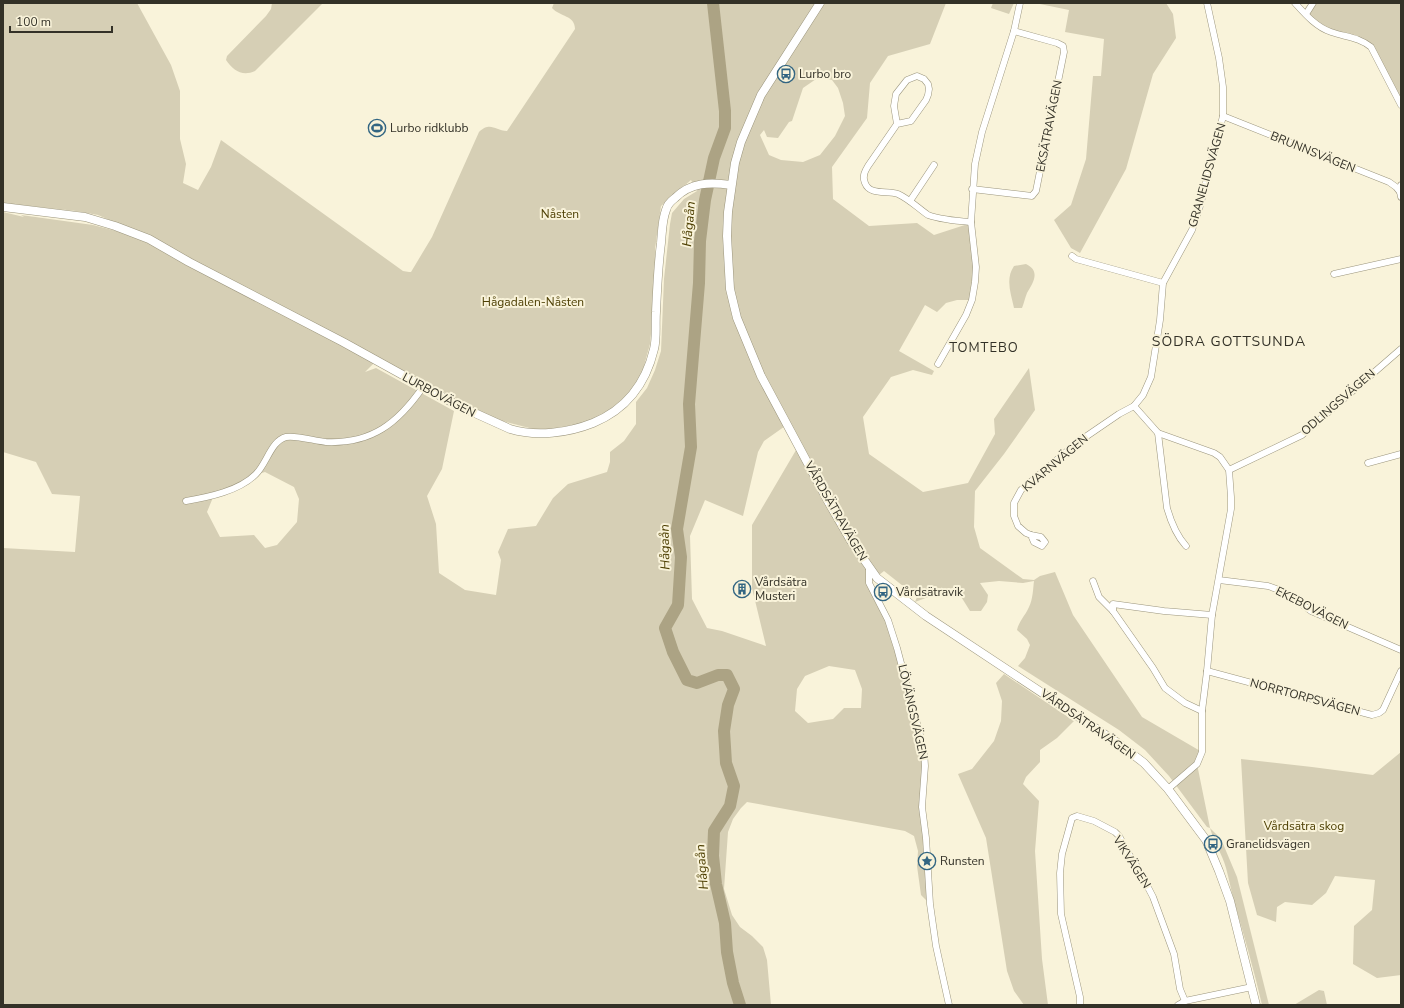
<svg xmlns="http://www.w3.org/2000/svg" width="1404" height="1008" font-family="'Nunito Sans',sans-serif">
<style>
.green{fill:#d6cfb5;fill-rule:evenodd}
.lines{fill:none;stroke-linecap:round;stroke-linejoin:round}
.river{stroke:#aca384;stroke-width:12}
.street-casing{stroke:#9b957d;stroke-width:7}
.secondary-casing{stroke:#9b957d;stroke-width:9}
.street{stroke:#fff;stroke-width:6}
.secondary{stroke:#fff;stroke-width:8}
.labels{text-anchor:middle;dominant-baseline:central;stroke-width:4;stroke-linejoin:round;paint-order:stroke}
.poi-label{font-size:12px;fill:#333127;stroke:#f9f3da;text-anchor:start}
.street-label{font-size:12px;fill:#333127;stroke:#f9f3da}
.park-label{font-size:12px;fill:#4e4004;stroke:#f9f3da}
.water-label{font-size:13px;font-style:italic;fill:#4d3f02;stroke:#f9f3da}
.neighbourhood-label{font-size:13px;letter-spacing:1px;fill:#333127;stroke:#f9f3da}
.quarter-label{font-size:14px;letter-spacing:1px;fill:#333127;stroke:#f9f3da}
</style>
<rect width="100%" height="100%" fill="#f9f3da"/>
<g class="green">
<path d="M 3,3 L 137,3 L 171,65 L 180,91 L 180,139 L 186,164 L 183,183 L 198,190 L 211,167 L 221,140 L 403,271 L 409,272 L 411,272 L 432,237 L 479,132 C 491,121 495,131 507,131 L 575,29 C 575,15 560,17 552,8 L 554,3 L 946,3 L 930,44 L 888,56 L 870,83 L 867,118 L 832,167 L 833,199 L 869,226 L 917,223 L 934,235 L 971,223 L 975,252 L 972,300 L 957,300 L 946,303 L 937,312 L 925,305 L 899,351 L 934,371 L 932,375 L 913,370 L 891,377 L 863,417 L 869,454 L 923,492 L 968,483 L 995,434 L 994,419 L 1029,368 L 1035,410 L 1004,454 L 975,491 L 974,527 L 980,548 L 1023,579 L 1034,580 L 1040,576 L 1055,572 L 1073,615 L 1142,717 L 1202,752 L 1197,764 L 1210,828 L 1221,839 L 1237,877 L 1269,1005 L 1262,1005 C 1254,970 1244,936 1234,901 C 1231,890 1229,879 1226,868 C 1222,854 1214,842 1210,828 L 1207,827 L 1169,776 L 1145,750 L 1119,730 L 1018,666 L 1025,658 L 1030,645 L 1027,639 L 1017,630 C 1019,621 1025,616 1029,607 C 1033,599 1033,589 1034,581 L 1023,583 L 999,581 L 980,583 L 988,595 L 987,602 L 981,611 L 970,611 L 955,587 L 915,602 L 917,597 L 884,571 L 869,583 L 888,620 L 924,750 L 922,800 L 930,904 L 921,895 L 917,866 L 918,851 L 914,836 L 905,831 L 747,802 L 741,808 L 733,819 L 728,832 L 724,889 L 732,915 L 740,927 L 752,936 L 763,947 L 767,960 L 771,1005 L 3,1005 L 3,548 L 75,552 L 80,496 L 52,494 L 36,462 L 3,452 L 3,212 L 24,217 L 21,215 L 93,225 L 124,233 L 157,247 L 159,242 L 98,215 L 76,211 L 3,203 ZM 819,77 L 832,80 L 838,88 L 843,103 L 845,116 L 835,136 L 820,155 L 803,162 L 781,160 L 769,155 L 760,135 L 764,130 L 767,137 L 778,138 L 789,122 L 792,121 L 803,88 ZM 691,180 L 697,191 L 684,199 L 672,213 L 670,224 L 664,279 L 661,351 L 655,370 L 647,388 L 636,402 L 636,424 L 624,441 L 610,452 L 610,462 L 607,472 L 568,484 L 553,498 L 536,526 L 508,529 L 498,552 L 501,560 L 496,595 L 465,590 L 439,573 L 436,524 L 427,496 L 442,469 L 454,411 L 376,368 L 365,372 L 379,358 L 495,419 L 541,431 L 589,422 L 622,402 L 639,384 L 650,344 L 655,294 L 655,249 L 661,206 ZM 788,424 L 799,445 L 752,525 L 752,588 L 766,646 L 722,631 L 707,628 L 692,599 L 690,536 L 705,500 L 743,516 L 758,452 L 764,441 ZM 265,472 L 294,487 L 299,499 L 297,522 L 277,545 L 265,548 L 254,535 L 220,537 L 207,512 L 214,495 L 255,475 ZM 829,666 L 855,670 L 862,689 L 861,708 L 844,708 L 833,719 L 808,723 L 795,711 L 797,689 L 805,676 Z"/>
<path d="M 272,3 L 323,3 L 255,71 C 242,77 233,70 226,60 L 227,56 L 266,16 L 271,9 Z"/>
<polygon points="993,3 1014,3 1009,14 991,8"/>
<polygon points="1035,3 1166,3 1173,14 1176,38 1153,74 1126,169 1080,253 1071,248 1054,220 1071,205 1086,159 1093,76 1101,76 1104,39 1065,32 1069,10"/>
<polygon points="1313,3 1401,3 1401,105 1371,47 1330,32 1306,14"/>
<path d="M 1026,264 C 1041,271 1033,283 1027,293 C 1025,298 1024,303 1022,308 L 1014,308 C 1011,294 1005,279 1014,266 Z"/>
<polygon points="1004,674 1074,721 1057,738 1040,750 1040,762 1026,777 1023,784 1039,801 1035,851 1042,959 1048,1005 1024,1005 1014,991 1007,971 986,838 958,774 972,769 994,741 1001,721 1002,701 996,683"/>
<polygon points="1401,752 1401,975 1377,978 1353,964 1354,926 1372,910 1375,880 1335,876 1326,893 1312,905 1285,902 1277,907 1276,922 1257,915 1248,883 1241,759 1312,767 1373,775"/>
<polygon points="1319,990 1324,991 1327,1005 1294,1005"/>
</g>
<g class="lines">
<polyline class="river" points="713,3 725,111 725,128 714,158 705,200 700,241 699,283 689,404 691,447 677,529 681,557 678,605 665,628 673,652 687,680 697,683 718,675 727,675 734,689 728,705 724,731 726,763 734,786 730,806 714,831 713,856 716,884 725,923 727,952 733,983 740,1005"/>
<defs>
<g id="street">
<path d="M 1295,3 C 1305,14 1316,27 1331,32 C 1345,37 1359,37 1371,47 L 1401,105"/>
<polyline points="1306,14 1313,3"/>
<polyline points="1223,116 1389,182 1396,187 1400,192"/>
<path d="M 897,124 L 894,106 L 896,94 L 907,80 L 917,76 L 924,79 L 928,84 L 929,89 L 928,95 L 926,100 L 911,121 L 897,124 L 868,166 C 865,171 862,176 865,183 C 870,196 887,190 898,194 C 909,199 918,208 928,215 C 942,220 957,221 971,222"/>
<polyline points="1401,185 1400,192 1401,197"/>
<polyline points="972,189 1032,196 1036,191 1064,52 1063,46 1057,43 1014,31"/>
<polyline points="910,201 934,165"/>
<polyline points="1072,256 1076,259 1163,283"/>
<polyline points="1334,274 1401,259"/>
<polyline points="938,364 966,315 972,300 975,282 976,267 971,222 975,164 982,132 1014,31 1020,3"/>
<polyline points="1134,406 1158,433 1214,453 1220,457 1229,470 1231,497 1231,509 1212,615 1207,671 1202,711 1202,752 1197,764 1168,789"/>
<path d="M 1158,433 L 1167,508 C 1171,522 1176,535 1186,546"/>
<polyline points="1368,463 1401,454"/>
<polyline points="1229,470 1302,435 1401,349"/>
<path d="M 186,501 C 209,497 239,491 256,474 C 267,463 271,441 286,437 C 296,435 315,441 326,442 C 372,444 398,423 423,387"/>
<polyline points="1031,535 1034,542 1042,546 1045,542 1041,537 1031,535 1026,533 1018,526 1014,516 1014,503 1021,490 1078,442 1119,414 1134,406 1143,395 1151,377 1160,320 1163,283 1192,230 1200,206 1223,116 1223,87 1219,58 1207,3"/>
<polyline points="869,567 869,583 888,620 897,648 924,750 925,766 922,807 926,838 930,904 936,946 949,1005"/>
<polyline points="1219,580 1268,586 1285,592 1311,611 1401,650"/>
<polyline points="1093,581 1099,597 1113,611 1153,668 1165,688 1185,703 1202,711"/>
<polyline points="1113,611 1113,604 1164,611 1212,615"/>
<polyline points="1207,671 1372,715 1379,713 1383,710 1401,671"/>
<polyline points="1080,1005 1080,997 1061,914 1060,873 1062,854 1072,818 1077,816 1094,821 1115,832 1119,836 1128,853 1138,868 1153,897 1174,954 1180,989 1185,1001"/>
<polyline points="1178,1005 1185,1001 1252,987"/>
</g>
<g id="secondary">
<polyline points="820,3 761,95 741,142 735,163 728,212 727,236 730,289 737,318 761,376 829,503 851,541 877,578 926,616 1118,743 1144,763 1168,789 1206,840 1219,871 1230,901 1256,1005"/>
<path d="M 3,207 L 85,217 L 115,226 L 149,239 L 189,262 L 343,342 L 457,405 L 510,429 C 536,437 568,433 593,423 C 627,409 646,383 654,349 C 657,338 655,324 656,312 C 657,289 658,266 661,243 C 662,232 662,220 666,210 C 667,205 671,201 675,198 C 691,182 710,182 731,185"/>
</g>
</defs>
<use href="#street" class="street-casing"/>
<use href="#secondary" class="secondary-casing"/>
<use href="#street" class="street"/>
<use href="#secondary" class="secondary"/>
</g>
<defs>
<symbol id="bus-ring" viewBox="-11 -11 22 22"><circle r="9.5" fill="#f9f3da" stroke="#326582" stroke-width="1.5"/><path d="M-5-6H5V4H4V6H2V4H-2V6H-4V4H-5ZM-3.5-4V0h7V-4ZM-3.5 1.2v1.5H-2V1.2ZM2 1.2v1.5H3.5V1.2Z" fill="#326582"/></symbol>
<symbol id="stadium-ring" viewBox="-11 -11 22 22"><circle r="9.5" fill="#f9f3da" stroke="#326582" stroke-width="1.5"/><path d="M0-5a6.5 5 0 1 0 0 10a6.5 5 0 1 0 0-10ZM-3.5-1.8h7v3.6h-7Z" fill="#326582"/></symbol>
<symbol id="building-ring" viewBox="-11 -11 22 22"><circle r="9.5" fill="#f9f3da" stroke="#326582" stroke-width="1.5"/><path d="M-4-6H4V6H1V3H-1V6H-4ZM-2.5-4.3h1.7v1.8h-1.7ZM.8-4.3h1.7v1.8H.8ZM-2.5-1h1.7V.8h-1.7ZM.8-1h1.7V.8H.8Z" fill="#326582"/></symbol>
<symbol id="sight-ring" viewBox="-11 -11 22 22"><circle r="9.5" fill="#f9f3da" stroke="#326582" stroke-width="1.5"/><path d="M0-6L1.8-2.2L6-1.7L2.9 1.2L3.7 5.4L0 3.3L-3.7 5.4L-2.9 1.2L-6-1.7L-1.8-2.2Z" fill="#326582"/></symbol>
</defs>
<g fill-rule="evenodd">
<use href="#bus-ring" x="776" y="64" width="20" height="20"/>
<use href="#stadium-ring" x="367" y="118" width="20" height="20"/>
<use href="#building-ring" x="732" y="579" width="20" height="20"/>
<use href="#bus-ring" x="873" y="582" width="20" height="20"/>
<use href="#bus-ring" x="1203" y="834" width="20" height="20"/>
<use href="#sight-ring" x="917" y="851" width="20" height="20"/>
</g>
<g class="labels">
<g class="poi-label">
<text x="799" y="74">Lurbo bro</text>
<text x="390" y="128">Lurbo ridklubb</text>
<text x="755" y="582">Vårdsätra<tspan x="755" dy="14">Musteri</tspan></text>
<text x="896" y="592">Vårdsätravik</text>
<text x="1226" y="844">Granelidsvägen</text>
<text x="940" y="861">Runsten</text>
</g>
<g class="street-label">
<text transform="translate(1049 126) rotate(-79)">EKSÄTRAVÄGEN</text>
<text transform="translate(1313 152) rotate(22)">BRUNNSVÄGEN</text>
<text transform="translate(1207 175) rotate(-74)">GRANELIDSVÄGEN</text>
<text transform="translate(439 395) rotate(28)">LURBOVÄGEN</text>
<text transform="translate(1338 402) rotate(-41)">ODLINGSVÄGEN</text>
<text transform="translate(1055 463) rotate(-40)">KVARNVÄGEN</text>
<text transform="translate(836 511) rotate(60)">VÅRDSÄTRAVÄGEN</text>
<text transform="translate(1312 608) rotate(27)">EKEBOVÄGEN</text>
<text transform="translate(1305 697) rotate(15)">NORRTORPSVÄGEN</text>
<text transform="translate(913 712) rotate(77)">LÖVÄNGSVÄGEN</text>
<text transform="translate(1088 724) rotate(35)">VÅRDSÄTRAVÄGEN</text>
<text transform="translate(1132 862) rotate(58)">VIKVÄGEN</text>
</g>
<g class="park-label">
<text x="560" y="214">Nåsten</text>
<text x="533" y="302">Hågadalen-Nåsten</text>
<text x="1304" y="826">Vårdsätra skog</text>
</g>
<g class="water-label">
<text transform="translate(689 224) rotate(-85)">Hågaån</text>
<text transform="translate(665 547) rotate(-91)">Hågaån</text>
<text transform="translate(702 867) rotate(-95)">Hågaån</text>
</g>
<g class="neighbourhood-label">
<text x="984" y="348">TOMTEBO</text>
</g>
<g class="quarter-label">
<text x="1229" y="341">SÖDRA GOTTSUNDA</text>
</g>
</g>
<rect width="1404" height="1008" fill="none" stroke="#333127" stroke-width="8"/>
<path d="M10 26v6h102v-6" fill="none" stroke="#333127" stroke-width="2"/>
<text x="16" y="26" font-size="12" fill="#333127" stroke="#f9f3da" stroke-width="3" paint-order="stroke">100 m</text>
</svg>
